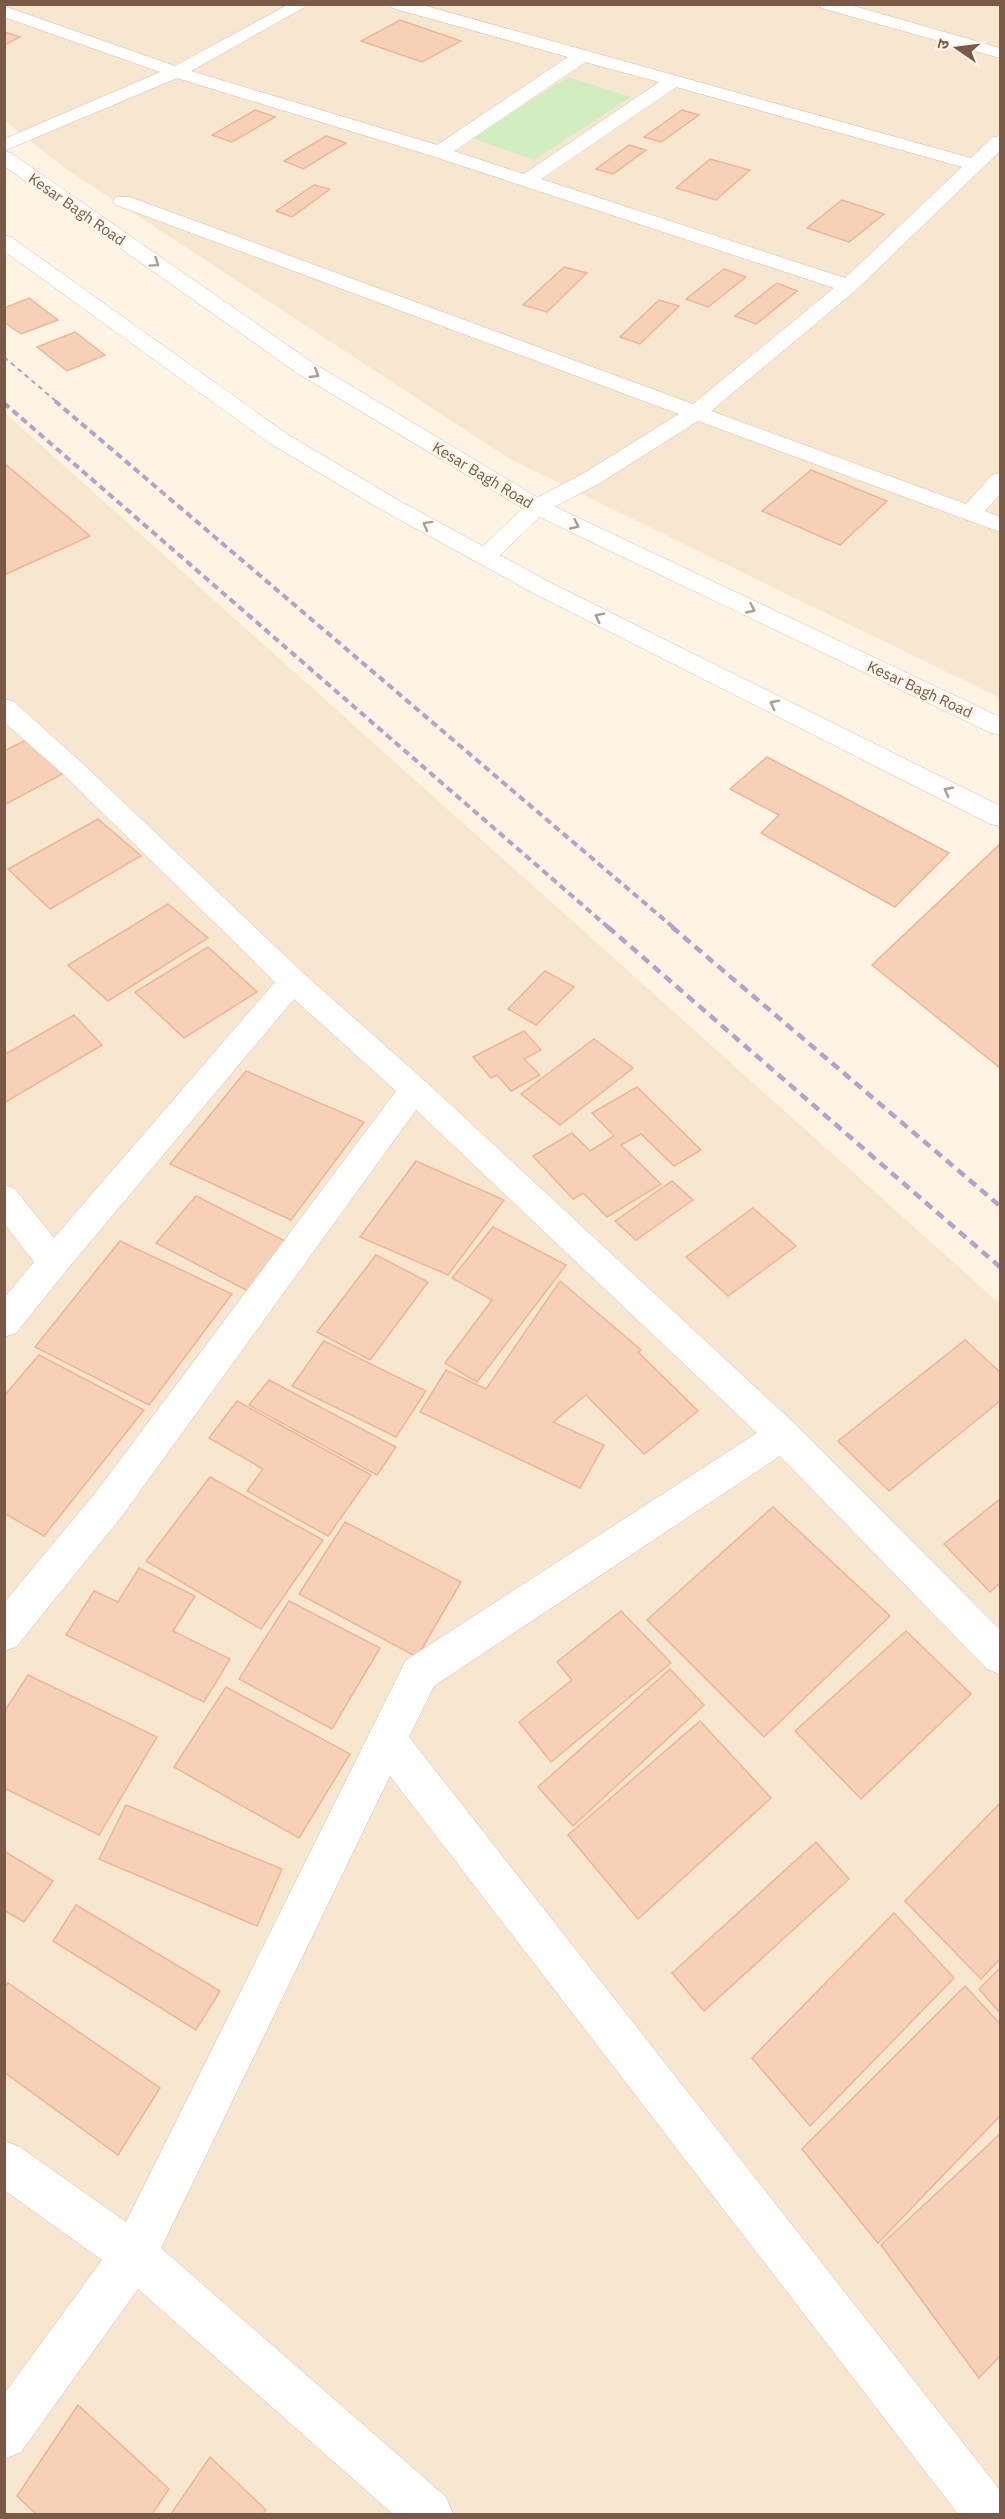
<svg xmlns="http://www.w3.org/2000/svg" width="1005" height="2519" font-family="'IBM Plex Sans','Noto Sans Devanagari',sans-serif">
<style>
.residential{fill:#f7e6d0}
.green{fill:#d2eec0}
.building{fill:#f7d1b7;stroke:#ebb796;stroke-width:1.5}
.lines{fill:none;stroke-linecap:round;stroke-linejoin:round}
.street-casing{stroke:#d4bdaa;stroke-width:1}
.secondary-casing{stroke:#d7bda8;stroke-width:1}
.street{fill:#fff;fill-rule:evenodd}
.secondary{fill:#fff;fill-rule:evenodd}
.rail-far2{stroke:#b7a0ca;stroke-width:2;stroke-dasharray:5 4;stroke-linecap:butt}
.rail-far1{stroke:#b7a0ca;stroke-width:4;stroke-dasharray:7 4.5;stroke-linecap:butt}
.rail{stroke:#b7a0ca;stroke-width:4.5;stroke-dasharray:9 6;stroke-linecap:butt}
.oneway{stroke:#af9b90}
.labels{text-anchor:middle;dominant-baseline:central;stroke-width:5;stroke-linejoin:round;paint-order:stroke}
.far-street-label{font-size:15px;fill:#7a5946;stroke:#fff7eb}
</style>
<rect width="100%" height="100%" fill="#fff4e3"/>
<g class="residential">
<polygon points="4,5 1000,5 1000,698 510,459 66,169 5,121"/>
<polygon points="4,412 1000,1304 1000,2514 5,2514"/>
</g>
<polygon class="green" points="568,77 631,97 534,160 472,138"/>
<g class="building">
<polygon points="400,20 461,41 422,62 361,41"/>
<polygon points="4,32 20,37 4,45"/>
<polygon points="255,110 275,117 232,142 212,135"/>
<polygon points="682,110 699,115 661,142 644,137"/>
<polygon points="326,136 346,143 303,169 284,161"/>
<polygon points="629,145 646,150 613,174 596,169"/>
<polygon points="710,159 750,170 716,200 676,188"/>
<polygon points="314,185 330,189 292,217 276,211"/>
<polygon points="842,200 884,214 849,242 807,228"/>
<polygon points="564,267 587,273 547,312 523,305"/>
<polygon points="724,269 746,277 708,307 686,299"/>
<polygon points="777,283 797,291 756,324 735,316"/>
<polygon points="29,298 58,320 21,334 4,322 4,308"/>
<polygon points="659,300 679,306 640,344 620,337"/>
<polygon points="75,332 105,355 67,371 37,347"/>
<polygon points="4,463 90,536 4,575"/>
<polygon points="811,470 887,501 840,545 762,511"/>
<polygon points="26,740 64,773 4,805 4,751"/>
<polygon points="767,757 949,853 895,907 761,833 779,815 730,789"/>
<polygon points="98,819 141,856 50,909 8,869"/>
<polygon points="1000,844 1000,1068 872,965"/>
<polygon points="168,904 208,938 108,1001 68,965"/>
<polygon points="208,947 257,992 184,1038 135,992"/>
<polygon points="545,971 574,987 536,1025 508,1009"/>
<polygon points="74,1015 102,1045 4,1103 4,1055"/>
<polygon points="524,1031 541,1050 524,1059 540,1075 511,1091 497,1075 491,1078 473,1057"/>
<polygon points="594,1039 633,1068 560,1125 521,1094"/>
<polygon points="246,1071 364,1122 291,1220 170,1164"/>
<polygon points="637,1087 701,1150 674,1166 641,1134 621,1145 661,1184 607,1217 583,1193 573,1199 533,1156 572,1133 590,1151 614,1136 592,1113"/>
<polygon points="416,1161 504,1200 448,1275 360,1237"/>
<polygon points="672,1181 693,1200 636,1240 615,1221"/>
<polygon points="196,1196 287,1242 248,1291 156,1243"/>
<polygon points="753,1208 796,1246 728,1296 686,1257"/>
<polygon points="493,1227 566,1265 477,1382 445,1363 492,1300 452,1278"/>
<polygon points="120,1241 232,1294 149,1405 35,1347"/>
<polygon points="376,1255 428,1282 370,1360 317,1332"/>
<polygon points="560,1281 641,1350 638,1352 698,1411 644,1454 586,1395 553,1422 604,1445 580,1488 420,1412 446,1370 486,1389"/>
<polygon points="965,1340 1000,1372 1000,1401 889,1491 838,1441"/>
<polygon points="324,1341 426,1391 396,1437 292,1386"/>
<polygon points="39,1355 144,1410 44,1536 4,1513 4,1396"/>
<polygon points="269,1380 396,1447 377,1475 249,1405"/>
<polygon points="237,1401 371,1475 328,1536 247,1491 263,1469 209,1438"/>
<polygon points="210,1477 323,1540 261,1629 146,1561"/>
<polygon points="1000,1499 1000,1583 990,1592 944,1544"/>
<polygon points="773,1507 890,1616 764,1737 647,1620"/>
<polygon points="345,1522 461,1582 417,1657 299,1594"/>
<polygon points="139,1568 195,1596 173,1631 230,1659 204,1702 66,1635 94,1591 118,1602"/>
<polygon points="289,1601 380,1648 332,1729 239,1679"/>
<polygon points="621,1611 671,1663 551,1762 519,1722 572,1680 557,1662"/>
<polygon points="906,1631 971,1694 861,1799 795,1731"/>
<polygon points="670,1669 704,1705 573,1826 538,1787"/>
<polygon points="28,1675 157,1737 99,1835 4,1788 4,1712"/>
<polygon points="226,1687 350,1754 299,1838 174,1767"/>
<polygon points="700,1721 771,1798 638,1919 568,1835"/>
<polygon points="1000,1803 1000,1959 981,1979 905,1901"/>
<polygon points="126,1805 282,1869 257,1926 99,1859"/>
<polygon points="816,1842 849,1879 704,2011 672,1973"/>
<polygon points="4,1851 53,1881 24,1922 4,1910"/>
<polygon points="76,1905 220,1991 196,2030 53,1941"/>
<polygon points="894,1913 954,1978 810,2126 752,2058"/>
<polygon points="1000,1968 1000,2013 979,1989"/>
<polygon points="8,1983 160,2088 118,2155 4,2072 4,1987"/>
<polygon points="965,1986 1000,2024 1000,2116 878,2243 802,2149"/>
<polygon points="1000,2134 1000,2356 979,2378 881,2245"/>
<polygon points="78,2405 169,2489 152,2514 36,2514 17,2496"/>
<polygon points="210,2457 266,2510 263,2514 171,2514"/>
</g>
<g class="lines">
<defs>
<g id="street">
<path d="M 289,4 L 310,4 L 191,71 L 437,145 L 568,57 L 392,8 L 390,4 L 419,4 L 971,158 L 993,137 L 1000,136 L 1000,151 L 856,290 L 711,411 L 966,504 L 992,475 L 1000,473 L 1000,494 L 985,511 L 1000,517 L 1000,532 L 698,421 L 600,483 L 545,512 L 493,562 L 485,564 L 477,562 L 473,557 L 477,552 L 529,502 L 584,473 L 679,414 L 116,205 L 113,201 L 116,197 L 130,197 L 693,404 L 834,288 L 432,156 L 177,78 L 4,151 L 4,139 L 160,72 L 4,17 L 4,6 L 175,66 ZM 585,62 L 659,82 L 524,174 L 454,151 ZM 676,87 L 962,167 L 845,278 L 541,179 Z"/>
<polygon points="819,4 847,4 1000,48 1000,58 821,8"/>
<polygon points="4,699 13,701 82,763 303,973 425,1081 795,1424 1000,1630 1000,1674 987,1669 780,1456 434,1686 409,1737 1000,2490 1000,2514 958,2514 390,1776 161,2248 446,2497 453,2514 393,2514 138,2289 21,2452 4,2459 4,2394 102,2260 4,2190 4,2141 20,2147 126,2222 406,1660 757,1433 416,1110 122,1516 17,1646 4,1651 4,1603 96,1492 396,1091 294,999 65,1272 16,1333 4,1337 4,1298 34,1262 4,1223 4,1185 15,1189 54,1238 275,982 64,775 4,722"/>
</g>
<g id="secondary">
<polygon points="4,151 11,153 313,363 545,502 1000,717 1000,735 991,733 529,512 297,373 4,166"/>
<polygon points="4,235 11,237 287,434 398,500 553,584 1000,806 1000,826 990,824 535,594 382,510 271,444 4,251"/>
</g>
</defs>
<use href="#street" class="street-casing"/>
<use href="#secondary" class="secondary-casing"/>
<use href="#street" class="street"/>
<use href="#secondary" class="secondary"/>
<polyline class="rail-far2" points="4,357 57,402"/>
<g class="rail-far1">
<polyline points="55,401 674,928"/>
<polyline points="4,403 609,928"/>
</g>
<g class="rail">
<polyline points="608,927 1000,1267"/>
<polyline points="672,927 1000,1206"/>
</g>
</g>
<defs><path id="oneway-chevron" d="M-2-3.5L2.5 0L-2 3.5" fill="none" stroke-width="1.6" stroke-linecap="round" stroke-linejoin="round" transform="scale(1.5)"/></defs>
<g class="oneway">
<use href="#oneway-chevron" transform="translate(155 263) rotate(35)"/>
<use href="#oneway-chevron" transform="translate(315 374) rotate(31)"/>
<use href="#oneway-chevron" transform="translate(427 525) rotate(-151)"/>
<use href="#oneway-chevron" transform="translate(575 525) rotate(25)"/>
<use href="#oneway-chevron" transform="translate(751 609) rotate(25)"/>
<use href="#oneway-chevron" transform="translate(599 617) rotate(-153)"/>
<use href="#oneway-chevron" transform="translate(774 704) rotate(-153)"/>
<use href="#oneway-chevron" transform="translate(948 791) rotate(-153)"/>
</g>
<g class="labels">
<g class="far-street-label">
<text transform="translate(77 209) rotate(35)">Kesar Bagh Road</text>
<text transform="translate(483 475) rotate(31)">Kesar Bagh Road</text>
<text transform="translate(920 689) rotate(25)">Kesar Bagh Road</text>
</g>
</g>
<rect width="1005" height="2519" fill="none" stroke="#7a5946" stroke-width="12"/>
<g transform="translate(957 48) rotate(284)" stroke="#fff7eb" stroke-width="4.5" paint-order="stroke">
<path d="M0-4.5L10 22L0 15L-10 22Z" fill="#7a5946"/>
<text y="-9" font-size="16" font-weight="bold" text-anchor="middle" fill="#7a5946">उ</text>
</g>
</svg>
